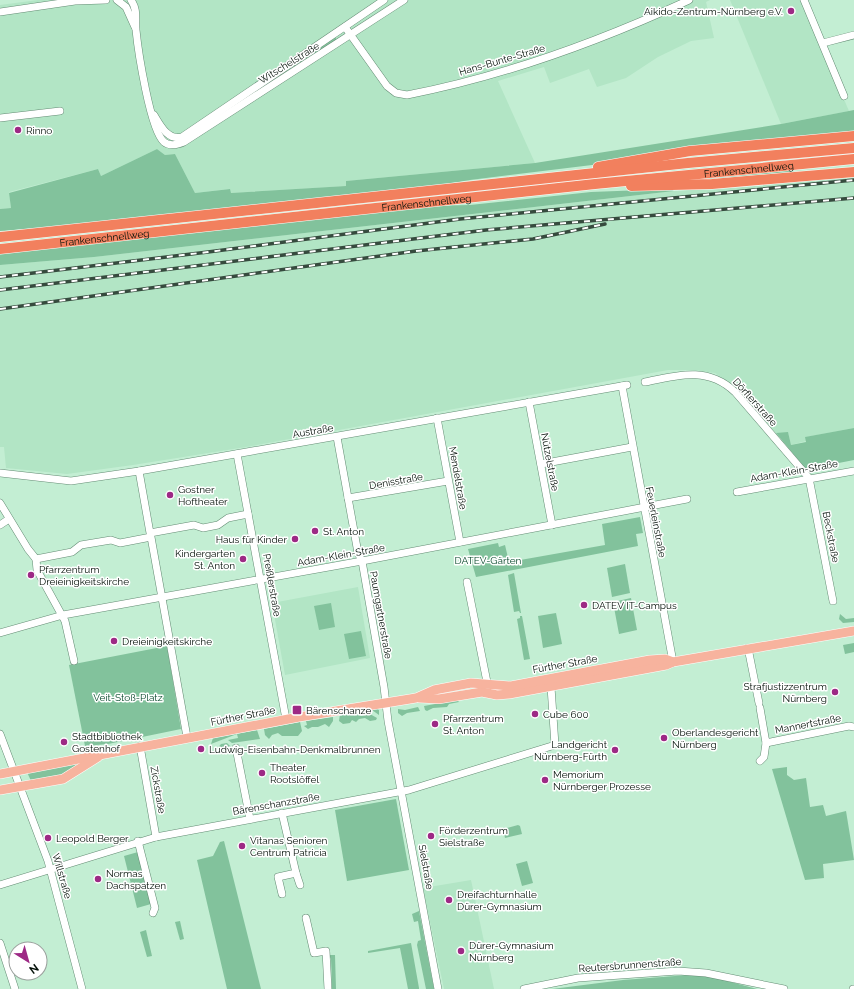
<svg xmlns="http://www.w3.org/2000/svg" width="854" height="989" font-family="Raleway,sans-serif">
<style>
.built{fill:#b2e5c5}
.green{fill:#82c29c}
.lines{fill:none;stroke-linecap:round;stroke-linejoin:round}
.minor-casing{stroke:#648c74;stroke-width:8}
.major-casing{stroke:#fff;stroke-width:10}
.highway-casing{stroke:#fff;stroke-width:11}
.minor{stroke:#fff;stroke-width:7}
.major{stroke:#f7b39e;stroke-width:9}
.highway{stroke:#f2805e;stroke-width:10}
.rail-casing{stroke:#364b3e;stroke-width:3.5}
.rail{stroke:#fff;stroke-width:2;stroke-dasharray:6;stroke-linecap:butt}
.poi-dot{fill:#9d2985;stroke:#fff;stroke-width:1.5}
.labels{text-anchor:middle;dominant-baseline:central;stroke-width:3;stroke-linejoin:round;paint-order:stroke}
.poi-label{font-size:10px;fill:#031008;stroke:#fff;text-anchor:start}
.street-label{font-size:10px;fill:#031008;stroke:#fff}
.park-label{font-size:10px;fill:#07482a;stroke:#fff}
</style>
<rect width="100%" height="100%" fill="#c3eed3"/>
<g class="built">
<polygon points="38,0 710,0 706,2 714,38 691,41 658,57 626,78 597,87 589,69 550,83 544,67 498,81 535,163 346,181 346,186 231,193 229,189 195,193 175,154 165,155 157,149 101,176 98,169 9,192 11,208 0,209 0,5"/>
<polygon points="730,0 801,0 849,111 781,124"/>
<polygon points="854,176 854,428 806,437 806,441 791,445 788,433 776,433 735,387 715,373 693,370 668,370 246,447 133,465 67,474 6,468 4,447 0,447 0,265 94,257 674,191"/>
<polygon points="358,587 370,658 285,675 272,603"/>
<polygon points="471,880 494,989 444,989 423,888"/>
</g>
<g class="green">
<polygon points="335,37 337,40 295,66 295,64"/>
<polygon points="854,110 854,133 470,180 422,188 116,222 0,231 0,209 11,208 9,193 98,169 101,176 157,149 165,155 175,154 195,193 230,189 231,193 346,186 346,181 535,163 781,124"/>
<polygon points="773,170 798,172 719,180 668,180"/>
<polygon points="670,189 674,191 94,257 0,265 0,252 427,206 470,205 591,192"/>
<polygon points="854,428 854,460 808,469 805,468 776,433 788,432 791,445 806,442 805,437"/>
<polygon points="640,517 643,533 636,534 638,546 476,577 468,549 498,543 499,547 505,545 509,562 605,545 602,524"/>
<polygon points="625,564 630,593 612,597 607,568"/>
<polygon points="514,573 521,613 520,613 519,611 514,612 508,575"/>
<polygon points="631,598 637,630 619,634 613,602"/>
<polygon points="331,603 335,627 319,630 314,606"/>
<polygon points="556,613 562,644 543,648 538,616"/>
<polygon points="840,614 846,619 854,618 854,622 843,623 839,619"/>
<polygon points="520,616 522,616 530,659 524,660 517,619 520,618"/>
<polygon points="361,631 366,656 349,659 344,634"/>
<polygon points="854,643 854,652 845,654 843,645"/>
<polygon points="167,646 181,729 108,744 85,746 69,665"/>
<polygon points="457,700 459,702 449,704 447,707 433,708 427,711 425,710 424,706"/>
<polygon points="418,707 420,711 407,713 402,716 398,713 398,709 405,710"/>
<polygon points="376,708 379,710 379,715 372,710 360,711 361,716 370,714 377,718 376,720 370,721 365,718 359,719 356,722 352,720 350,723 343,724 339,721 340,714"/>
<polygon points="333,717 333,721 329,727 325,724 318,727 312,727 308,729 304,726 307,725 306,721"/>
<polygon points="300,722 302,731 298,736 282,736 278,733 272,735 269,739 265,735 264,729"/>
<polygon points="257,730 260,739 232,743 228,740 238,738 237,734 211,744 213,738"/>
<polygon points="227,743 232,748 217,749 221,744"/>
<polygon points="84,761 67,774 31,781 27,772"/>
<polygon points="787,767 787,775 794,780 806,778 810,807 823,805 826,816 846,811 854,860 823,864 824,878 805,880 772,769"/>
<polygon points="396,799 409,870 347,881 335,810"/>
<polygon points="518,825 520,826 522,834 505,838 503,829"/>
<polygon points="224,841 261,989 227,989 197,860 213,856 220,842"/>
<polygon points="138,852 151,904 137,908 124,856"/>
<polygon points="527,861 533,883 522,886 516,864"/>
<polygon points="419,911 434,989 426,989 417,945 418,941 421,940 418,921 414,922 412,914"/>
<polygon points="180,921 184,939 180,940 175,922"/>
<polygon points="146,930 152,956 147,957 140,932"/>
<polygon points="411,943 419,988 419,989 408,989 400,948 368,953 368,951"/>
<polygon points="329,955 335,955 336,989 330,989 332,985 331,959"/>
<polygon points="701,974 757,989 552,989 623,980"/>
</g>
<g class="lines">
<defs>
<g id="minor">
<polyline points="117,0 126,7 135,27"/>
<path d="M 131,0 C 138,10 135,19 136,30 C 138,50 150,130 164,142 C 170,147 177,145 184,142 L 404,0"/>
<polyline points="804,0 844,96"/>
<polyline points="0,12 75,1 106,0"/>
<path d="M 345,27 L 387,86 L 396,93 L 407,95 C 505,76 598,42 689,0"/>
<polyline points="823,43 854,35"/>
<path d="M 154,115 C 160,125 168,141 182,137 L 384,0"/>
<polyline points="0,118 60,111"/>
<path d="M 645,382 C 678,375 708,366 735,392 L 809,478 L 833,601"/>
<polyline points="622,386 673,662"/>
<polyline points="529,402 552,525"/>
<polyline points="437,418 460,542"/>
<polyline points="337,437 358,553 362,561 384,687 388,721 438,989"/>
<polyline points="237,454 286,719"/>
<polyline points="541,464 632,447"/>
<polyline points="139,471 150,533 194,525 203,528 218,525 228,518 248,514"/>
<polyline points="0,473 71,481 139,471 627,385"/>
<polyline points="737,492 854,471"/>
<polyline points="348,498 448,481"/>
<polyline points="0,503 28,549 36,559 37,570 65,621 74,661"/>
<polyline points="0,525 9,519"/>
<polyline points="36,559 72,552 81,545 111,540 120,543 151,537 187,737"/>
<polyline points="467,582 488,687"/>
<polyline points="0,633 63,615 362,561 687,499"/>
<polyline points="748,648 759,703"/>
<polyline points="760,708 766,743 849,726 854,727"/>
<polyline points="0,734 48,861 82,989"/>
<polyline points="140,746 156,837"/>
<polyline points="236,748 250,819"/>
<polyline points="760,761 764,757 766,743"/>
<polyline points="282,813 296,873 278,877 282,894"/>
<polyline points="138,841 155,908 153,913"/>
<polyline points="296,873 300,885"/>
<polyline points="0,885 156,837 409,790 555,745 551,687"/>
<polyline points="306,918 314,953 326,951 328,989"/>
<polyline points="0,943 15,989"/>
<polyline points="524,989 578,978 678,971 706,973 784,989"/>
<polyline points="853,989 854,989"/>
</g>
<g id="major">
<polyline points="419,698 439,699 482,692 497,695 509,694 666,665 673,662 854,631"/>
<polyline points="0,774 299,717 416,698 434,690 471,683 511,686 650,660 665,659 673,662"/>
<polyline points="0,790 63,779 98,757"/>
</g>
<g id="highway">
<polyline points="598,167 690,151 854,136"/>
<polyline points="631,186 712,184 854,172"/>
<polyline points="0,237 688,163 854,148"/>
<path id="s1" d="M 0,249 L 595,184 L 854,159"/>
</g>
</defs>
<use href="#minor" class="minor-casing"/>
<use href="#major" class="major-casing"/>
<use href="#highway" class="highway-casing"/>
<use href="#minor" class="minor"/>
<use href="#major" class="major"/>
<use href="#highway" class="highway"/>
<defs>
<g id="rail">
<polyline points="0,277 208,252 460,219 854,180"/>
<polyline points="0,290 486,230 854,198"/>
<polyline points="0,309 416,251 533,239 605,224"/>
</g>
</defs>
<use href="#rail" class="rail-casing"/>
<use href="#rail" class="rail"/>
</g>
<g class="poi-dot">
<circle cx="791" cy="11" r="4"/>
<circle cx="18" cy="130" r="4"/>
<circle cx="170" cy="495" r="4"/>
<circle cx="315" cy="531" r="4"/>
<circle cx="295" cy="539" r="4"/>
<circle cx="243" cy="559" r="4"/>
<circle cx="31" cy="575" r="4"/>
<circle cx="584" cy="605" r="4"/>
<circle cx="114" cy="641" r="4"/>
<circle cx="835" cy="692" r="4"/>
<rect x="292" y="705" width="10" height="10" rx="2"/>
<circle cx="535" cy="714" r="4"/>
<circle cx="435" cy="724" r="4"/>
<circle cx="664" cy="738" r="4"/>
<circle cx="64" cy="742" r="4"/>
<circle cx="201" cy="749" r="4"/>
<circle cx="615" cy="750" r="4"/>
<circle cx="262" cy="773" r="4"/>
<circle cx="545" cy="780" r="4"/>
<circle cx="431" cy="836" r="4"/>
<circle cx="48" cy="838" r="4"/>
<circle cx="242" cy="846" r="4"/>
<circle cx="98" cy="879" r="4"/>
<circle cx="449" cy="900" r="4"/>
<circle cx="461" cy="951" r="4"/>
</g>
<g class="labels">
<g class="poi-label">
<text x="783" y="11" text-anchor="end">Aikido-Zentrum-Nürnberg e.V.</text>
<text x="26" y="130">Rinno</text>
<text x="178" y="489">Gostner<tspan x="178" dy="12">Hoftheater</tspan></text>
<text x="323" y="531">St. Anton</text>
<text x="287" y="539" text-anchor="end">Haus für Kinder</text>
<text x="235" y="553" text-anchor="end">Kindergarten<tspan x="235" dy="12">St. Anton</tspan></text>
<text x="39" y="569">Pfarrzentrum<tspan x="39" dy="12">Dreieinigkeitskirche</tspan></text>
<text x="592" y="605">DATEV IT-Campus</text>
<text x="122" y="641">Dreieinigkeitskirche</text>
<text x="827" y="686" text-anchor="end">Strafjustizzentrum<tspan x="827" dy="12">Nürnberg</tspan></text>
<text x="306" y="710">Bärenschanze</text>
<text x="543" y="714">Cube 600</text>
<text x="443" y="718">Pfarrzentrum<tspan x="443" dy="12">St. Anton</tspan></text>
<text x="672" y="732">Oberlandesgericht<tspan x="672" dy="12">Nürnberg</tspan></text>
<text x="72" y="736">Stadtbibliothek<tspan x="72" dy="12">Gostenhof</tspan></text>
<text x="607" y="744" text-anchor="end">Landgericht<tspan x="607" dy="12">Nürnberg-Fürth</tspan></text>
<text x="209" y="749">Ludwig-Eisenbahn-Denkmalbrunnen</text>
<text x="270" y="767">Theater<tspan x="270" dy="12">Rootslöffel</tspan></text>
<text x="553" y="774">Memorium<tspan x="553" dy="12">Nürnberger Prozesse</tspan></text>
<text x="439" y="830">Förderzentrum<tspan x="439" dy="12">Sielstraße</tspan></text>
<text x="56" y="838">Leopold Berger</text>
<text x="250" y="840">Vitanas Senioren<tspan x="250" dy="12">Centrum Patricia</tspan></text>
<text x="106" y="873">Normas<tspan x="106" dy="12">Dachspatzen</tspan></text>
<text x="457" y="894">Dreifachturnhalle<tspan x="457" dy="12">Dürer-Gymnasium</tspan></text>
<text x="469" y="945">Dürer-Gymnasium<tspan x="469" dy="12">Nürnberg</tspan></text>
</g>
<g class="street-label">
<text transform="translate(502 60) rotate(-16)">Hans-Bunte-Straße</text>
<text transform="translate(289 63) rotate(-32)">Witschelstraße</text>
<text stroke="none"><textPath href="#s1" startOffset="753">Frankenschnellweg</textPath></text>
<text stroke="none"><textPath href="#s1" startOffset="429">Frankenschnellweg</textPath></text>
<text stroke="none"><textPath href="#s1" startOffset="105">Frankenschnellweg</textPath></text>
<text transform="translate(755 402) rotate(48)">Dörflerstraße</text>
<text transform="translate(313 431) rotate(-10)">Austraße</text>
<text transform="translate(550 462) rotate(79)">Nützelstraße</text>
<text transform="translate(794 471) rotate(-10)">Adam-Klein-Straße</text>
<text transform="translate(458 478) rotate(80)">Mendelstraße</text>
<text transform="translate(396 481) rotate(-10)">Denisstraße</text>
<text transform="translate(656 522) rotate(79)">Feuerleinstraße</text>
<text transform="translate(831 537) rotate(79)">Beckstraße</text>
<text transform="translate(341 555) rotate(-10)">Adam-Klein-Straße</text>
<text transform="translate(272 585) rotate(80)">Preißlerstraße</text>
<text transform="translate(381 615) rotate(80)">Paumgartnerstraße</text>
<text transform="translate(565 664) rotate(-10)">Fürther Straße</text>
<text transform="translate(243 716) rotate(-11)">Fürther Straße</text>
<text transform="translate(808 724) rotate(-11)">Mannertstraße</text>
<text transform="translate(158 790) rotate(80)">Zickstraße</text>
<text transform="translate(276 804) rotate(-10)">Bärenschanzstraße</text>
<text transform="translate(426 867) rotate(80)">Sielstraße</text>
<text transform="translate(62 876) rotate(74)">Willstraße</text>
<text transform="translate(630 965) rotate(-4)">Reutersbrunnenstraße</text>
</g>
<g class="park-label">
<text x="488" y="560">DATEV-Gärten</text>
<text x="128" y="697">Veit-Stoß-Platz</text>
</g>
</g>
<g transform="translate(28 961) rotate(143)"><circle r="19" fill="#ffffff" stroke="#9a9f9c"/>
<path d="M0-3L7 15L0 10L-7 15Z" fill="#9d2985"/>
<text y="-6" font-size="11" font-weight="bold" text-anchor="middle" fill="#031008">N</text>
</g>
</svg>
